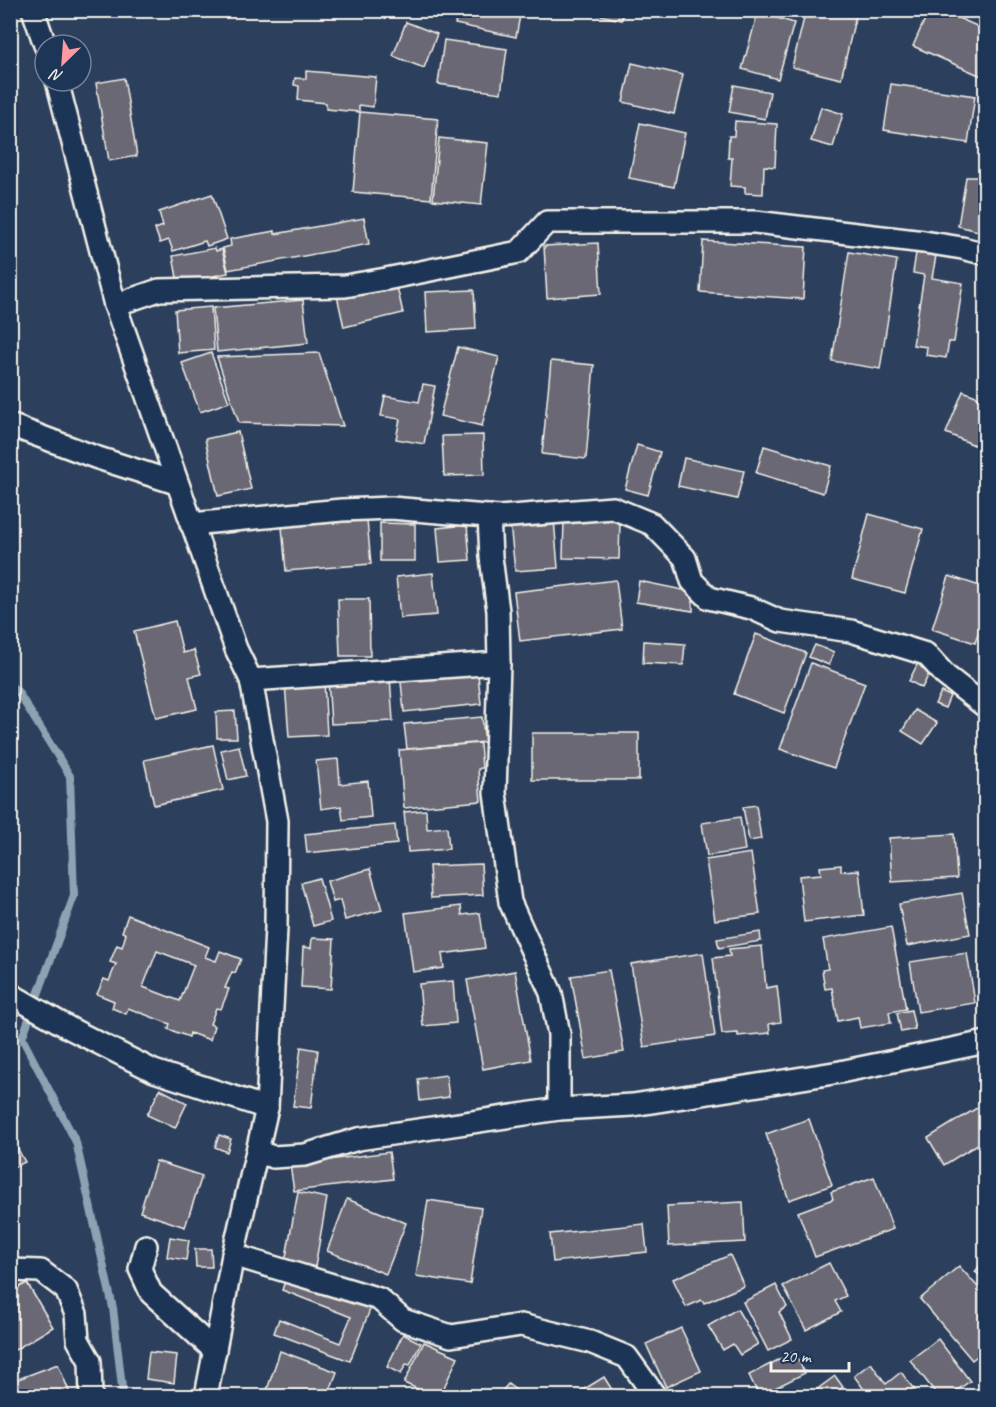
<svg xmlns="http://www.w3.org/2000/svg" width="996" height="1407" font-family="Caveat,sans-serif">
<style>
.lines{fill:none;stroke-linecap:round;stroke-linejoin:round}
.stream{stroke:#8da2b3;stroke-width:8}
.building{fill:#6a6874;stroke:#f4f1e8;stroke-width:1.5;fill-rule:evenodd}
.minor-casing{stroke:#f4f1e8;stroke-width:26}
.minor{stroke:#1d3557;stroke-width:21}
</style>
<rect width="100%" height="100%" fill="#2c3f5d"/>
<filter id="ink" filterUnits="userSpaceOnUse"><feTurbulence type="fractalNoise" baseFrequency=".0167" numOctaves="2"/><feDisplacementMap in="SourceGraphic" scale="12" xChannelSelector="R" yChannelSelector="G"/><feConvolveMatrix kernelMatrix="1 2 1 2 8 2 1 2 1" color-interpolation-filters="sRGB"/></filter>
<g filter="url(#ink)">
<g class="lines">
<polyline class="stream" points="10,685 18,692 70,776 74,896 22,1038 76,1142 113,1308 123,1396"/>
</g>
<g class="building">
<polygon points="458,10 521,10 516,37 455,24"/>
<polygon points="576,10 623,10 622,20"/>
<polygon points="806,10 857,10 841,79 792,67"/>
<polygon points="929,10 940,10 986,30 986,78 913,46"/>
<polygon points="758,12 794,23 778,79 742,69"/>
<polygon points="406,22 437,34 424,68 393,56"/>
<polygon points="444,40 507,49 501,93 438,84"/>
<polygon points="632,63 683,75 674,114 623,102"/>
<polygon points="306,71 376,77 373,107 359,105 359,112 326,109 326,103 298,100 299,86 294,85 295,78 306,79"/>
<polygon points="124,78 137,156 109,161 96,83"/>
<polygon points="891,84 975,96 968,143 884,130"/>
<polygon points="734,85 770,92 765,119 729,112"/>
<polygon points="821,107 843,114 833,147 811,141"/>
<polygon points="360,112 438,119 431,199 353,192"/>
<polygon points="735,121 777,124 775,167 764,166 763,194 745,193 745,187 730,186 732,158 728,158 729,136 734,136"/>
<polygon points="640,123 685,133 674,187 629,178"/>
<polygon points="439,138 488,143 481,205 433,200"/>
<polygon points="966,177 986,177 986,233 958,226"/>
<polygon points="212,194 227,239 207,246 205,241 173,251 169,240 160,243 155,229 163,226 159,212"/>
<polygon points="364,218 369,244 228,270 223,248 231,246 230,239 275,231 275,234"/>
<polygon points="703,241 806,247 803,299 700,292"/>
<polygon points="598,243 601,294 547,298 544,246"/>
<polygon points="215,248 216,251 222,249 228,273 178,283 173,256"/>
<polygon points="849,252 897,260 880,369 832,361"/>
<polygon points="916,253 936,256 932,278 963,283 954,342 949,342 946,358 926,355 927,347 913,345 924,275 913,273"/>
<polygon points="395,278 403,313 344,327 336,291"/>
<polygon points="474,290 476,329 427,332 425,292"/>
<polygon points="303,300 308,343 217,352 213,308"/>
<polygon points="211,307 214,350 178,353 175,310"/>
<polygon points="458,347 499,357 482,426 440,416"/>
<polygon points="211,353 229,402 200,412 182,363"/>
<polygon points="319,353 343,426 239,423 217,357"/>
<polygon points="551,361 594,365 586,459 542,454"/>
<polygon points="423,384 435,386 424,444 396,439 400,419 381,416 385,396 419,402"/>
<polygon points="963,391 986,400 986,450 946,433"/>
<polygon points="238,432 251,489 218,496 205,439"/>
<polygon points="483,435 484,475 444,476 442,436"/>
<polygon points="637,445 660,452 648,495 625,489"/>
<polygon points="764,446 831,466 823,493 756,473"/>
<polygon points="684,458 744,471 737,499 678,486"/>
<polygon points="869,514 923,529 905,593 852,579"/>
<polygon points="564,518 620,519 619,559 563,558"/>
<polygon points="554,519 558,568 515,571 510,523"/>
<polygon points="367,520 371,564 286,571 282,527"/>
<polygon points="380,523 415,524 415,561 380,561"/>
<polygon points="467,525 470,560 440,562 437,528"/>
<polygon points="433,573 437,615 400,618 396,577"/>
<polygon points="949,576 986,588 986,611 975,643 932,629"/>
<polygon points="616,580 622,629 520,641 514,592"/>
<polygon points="639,581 693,592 693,611 636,602"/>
<polygon points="338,599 369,599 370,656 340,656"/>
<polygon points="175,621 183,653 194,650 201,674 189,677 197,709 156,718 134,631"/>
<polygon points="756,634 806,653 784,713 734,694"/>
<polygon points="644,641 685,644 683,665 643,663"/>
<polygon points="815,645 834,652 829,665 809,657"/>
<polygon points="811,663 865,683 834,768 780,749"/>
<polygon points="918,663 931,670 922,688 909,681"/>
<polygon points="478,674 481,704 404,712 401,682"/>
<polygon points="390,677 393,721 331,724 328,680"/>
<polygon points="324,680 327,735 289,737 285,683"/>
<polygon points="941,692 950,696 945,708 935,704"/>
<polygon points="915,710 937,723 923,744 902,731"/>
<polygon points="235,711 237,738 217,738 216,712"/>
<polygon points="482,717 485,742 407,749 404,724"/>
<rect x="532" y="733" width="107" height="47"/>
<polygon points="480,743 482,768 478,769 481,801 404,808 399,750"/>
<polygon points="213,745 223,790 154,805 144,760"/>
<polygon points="239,746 246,776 228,780 221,750"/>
<polygon points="338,759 340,784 368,781 371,817 343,820 341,806 321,809 316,761"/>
<polygon points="756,805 761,839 749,841 743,807"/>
<polygon points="426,810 427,829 447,827 449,849 408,852 404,812"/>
<polygon points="740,817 745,850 707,856 702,823"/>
<polygon points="395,825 397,844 307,853 305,834"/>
<polygon points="954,834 957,878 892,882 889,838"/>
<polygon points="751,853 760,914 715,920 706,860"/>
<polygon points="481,864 483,895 431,898 429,866"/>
<polygon points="841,865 841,871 859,870 864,915 804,922 799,876 821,874 820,867"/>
<polygon points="370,869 382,910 345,920 340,900 333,902 327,881"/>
<polygon points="319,878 331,921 313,926 301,883"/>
<polygon points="962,893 970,934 907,946 899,904"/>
<polygon points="461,906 462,915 480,913 485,948 442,954 444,968 413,972 405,913"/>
<path d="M 128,915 L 209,947 L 205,957 L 216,961 L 220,951 L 241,959 L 235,973 L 232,972 L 225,988 L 229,989 L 221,1009 L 216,1008 L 210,1024 L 214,1026 L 210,1040 L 190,1033 L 189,1037 L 168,1029 L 170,1024 L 128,1008 L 126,1014 L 112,1008 L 114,1001 L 97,994 L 104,979 L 109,981 L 116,964 L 110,962 L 117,945 L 122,947 L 126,934 L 122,932 ZM 157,951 L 194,965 L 180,1001 L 143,987 Z"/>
<polygon points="891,927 906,1009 889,1012 891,1023 860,1028 858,1017 838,1021 832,988 825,989 822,970 828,969 823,939"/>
<polygon points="760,932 761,941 719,948 717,939"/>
<polygon points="312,938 334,939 331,989 301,987 303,947 311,948"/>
<polygon points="762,946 766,988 777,986 781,1022 769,1024 770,1033 738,1036 738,1033 722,1034 713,958 730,956 729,949"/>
<polygon points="703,953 715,1036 644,1047 631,964"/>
<polygon points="967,953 975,1003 918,1012 910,962"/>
<polygon points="609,970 624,1052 586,1059 571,976"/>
<polygon points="515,971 531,1060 483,1069 467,980"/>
<polygon points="453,981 456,1023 423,1026 419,984"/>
<polygon points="911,1010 915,1029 901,1032 897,1013"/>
<polygon points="301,1047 318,1050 311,1108 293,1106"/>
<polygon points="446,1075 449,1097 420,1101 418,1079"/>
<polygon points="160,1089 187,1103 175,1128 147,1115"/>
<polygon points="980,1106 986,1115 986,1139 944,1165 928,1138"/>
<polygon points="809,1119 832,1185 789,1200 766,1134"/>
<polygon points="10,1135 25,1162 10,1169"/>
<polygon points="219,1135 231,1139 227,1152 215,1147"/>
<polygon points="389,1152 393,1179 294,1191 290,1165"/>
<polygon points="156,1161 202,1176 185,1227 140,1212"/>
<polygon points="874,1177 893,1229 815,1257 798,1212 833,1199 831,1192"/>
<polygon points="298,1192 327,1198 315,1267 285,1262"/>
<polygon points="347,1199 406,1223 386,1274 327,1251"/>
<polygon points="428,1200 481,1208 470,1284 416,1276"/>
<polygon points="743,1202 745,1242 669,1246 667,1206"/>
<polygon points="644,1224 647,1252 553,1262 550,1234"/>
<polygon points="170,1237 189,1240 186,1260 167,1257"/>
<polygon points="195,1249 211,1249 212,1267 196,1267"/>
<polygon points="730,1255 744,1286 704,1303 702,1300 686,1307 673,1279"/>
<polygon points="986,1257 986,1279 975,1272"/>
<polygon points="829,1263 846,1296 835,1301 841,1312 806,1330 783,1286"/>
<polygon points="959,1266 986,1296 986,1349 972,1360 920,1299"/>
<polygon points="287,1275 371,1307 350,1361 274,1333 279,1319 340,1343 351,1317 282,1290"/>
<polygon points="27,1283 53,1327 10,1353 10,1292"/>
<polygon points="776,1285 787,1307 779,1312 792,1339 768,1351 743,1302"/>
<polygon points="737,1309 758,1344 740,1355 733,1344 723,1350 708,1326"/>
<polygon points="681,1328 701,1371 666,1387 646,1344"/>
<polygon points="403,1334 421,1343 410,1365 406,1364 401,1374 387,1367"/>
<polygon points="938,1339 970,1381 949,1396 938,1396 910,1360"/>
<polygon points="424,1342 458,1357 440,1396 434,1396 404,1383"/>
<polygon points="280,1351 337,1372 328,1396 275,1396 266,1393"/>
<polygon points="149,1352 177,1355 174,1383 146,1379"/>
<polygon points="794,1352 805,1373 759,1396 749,1375"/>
<polygon points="871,1363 886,1384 901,1372 919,1396 869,1396 854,1376"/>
<polygon points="58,1364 71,1396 10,1396 10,1382"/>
<polygon points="835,1376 843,1387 830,1396 808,1396"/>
<polygon points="604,1377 616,1396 581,1396 578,1393"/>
<polygon points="508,1384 524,1396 498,1396"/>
</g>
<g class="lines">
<defs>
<g id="minor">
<polyline points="33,10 45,45"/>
<polyline points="57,81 115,305 236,649 251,680 277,821 276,928 267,1108 233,1255 206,1396"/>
<polyline points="115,305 159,290 345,286 386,279 519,252 547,222 755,222 924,242 962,248 986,254"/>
<polyline points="10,425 95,457 176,483"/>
<polyline points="489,516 491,557 498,611 499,663 495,793 510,902 551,993 559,1034 559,1109"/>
<polyline points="191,524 342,510 391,508 499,517 613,508 652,524 685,558 692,581 709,598 751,608 780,621 851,631 926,654 946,676 986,707"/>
<polyline points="251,680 499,663"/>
<polyline points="10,994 71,1029 154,1071 267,1108"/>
<polyline points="258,1152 273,1157 305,1155 358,1139 559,1109 633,1105 840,1072 986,1042"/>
<polyline points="146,1246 140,1269 151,1293 215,1351"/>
<polyline points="233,1255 379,1299 403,1320 451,1336 521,1325 590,1342 627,1357 655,1396"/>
<polyline points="10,1270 41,1271 66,1290 76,1314 78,1340 90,1361 91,1396"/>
</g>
</defs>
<use href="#minor" class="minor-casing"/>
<use href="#minor" class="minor"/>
</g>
</g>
<rect width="996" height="1407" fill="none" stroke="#1d3557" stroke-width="36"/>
<rect x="18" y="18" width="960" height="1371" fill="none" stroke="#f4f1e8" stroke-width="2" filter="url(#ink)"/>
<g transform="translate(63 63) rotate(205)"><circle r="28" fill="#1d3557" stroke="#738091" stroke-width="1.5"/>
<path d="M0-4.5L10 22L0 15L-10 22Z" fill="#ff9aa2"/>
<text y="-9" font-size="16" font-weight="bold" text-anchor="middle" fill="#f4f1e8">N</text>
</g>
<path d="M771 1362v9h78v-9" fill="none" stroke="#f4f1e8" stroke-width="3"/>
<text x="780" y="1362" font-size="18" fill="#f4f1e8" stroke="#1d3557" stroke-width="4.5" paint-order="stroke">20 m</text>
</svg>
